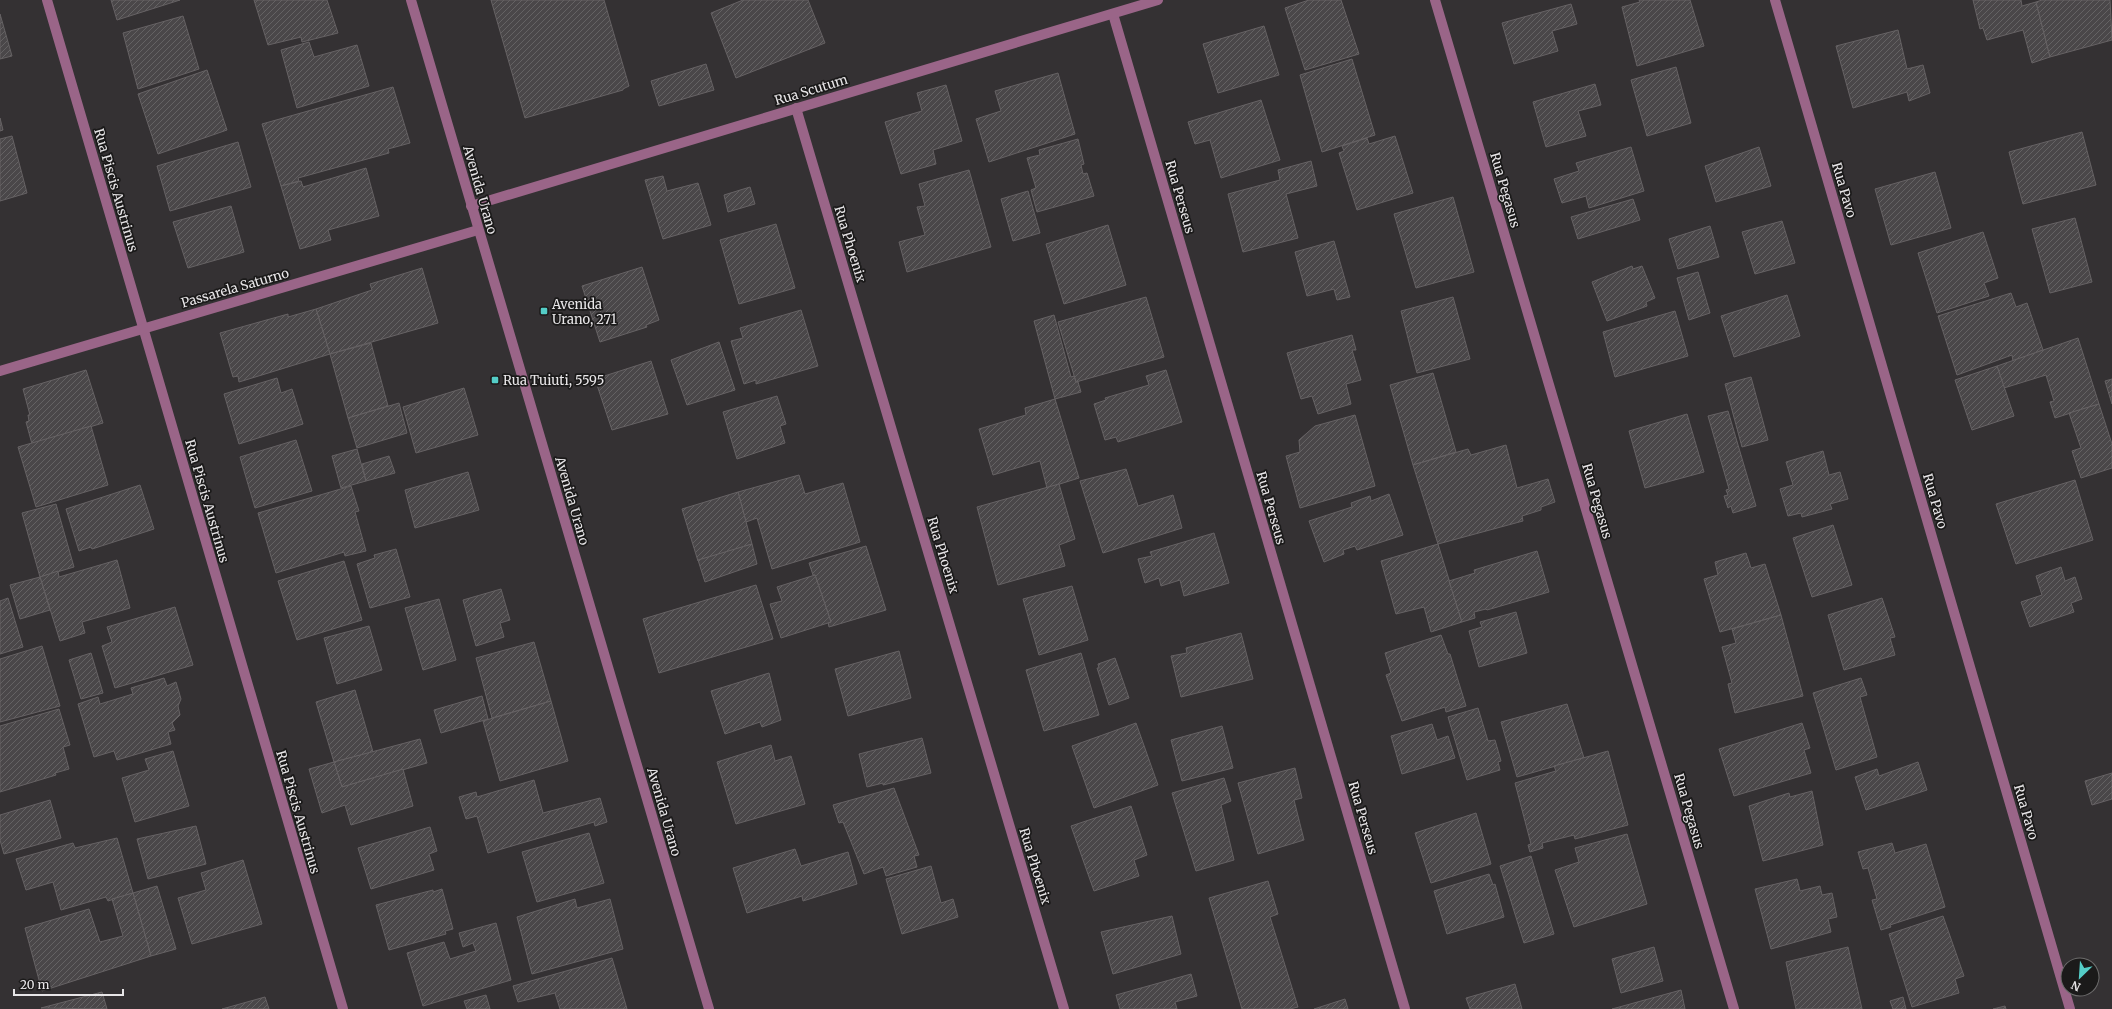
<svg xmlns="http://www.w3.org/2000/svg" width="2112" height="1009" font-family="Merriweather,serif">
<style>
.building{fill:url(#building-hatch);stroke:#666264}
.lines{fill:none;stroke-linecap:round;stroke-linejoin:round}
.minor{stroke:#9a6588;stroke-width:10}
.poi-dot{fill:#54cdc7;stroke:#1b1a1a;stroke-width:1.5}
.labels{text-anchor:middle;dominant-baseline:central;stroke-width:3.5;stroke-linejoin:round;paint-order:stroke}
.street-label{font-size:13px;fill:#e8e6e8;stroke:#1b1a1a}
.poi-label{font-size:13px;fill:#e8e6e8;stroke:#1b1a1a;text-anchor:start}
</style>
<defs>
<pattern id="building-hatch" width="6" height="6" patternUnits="userSpaceOnUse"><rect width="6" height="6" fill="#4a4749"/><path d="M-1 1l2-2M0 6l6-6M5 7l2-2" fill="none" stroke="#646263"/></pattern>
</defs>
<rect width="100%" height="100%" fill="#343133"/>
<g class="building">
<polygon points="111,0 180,0 117,20"/>
<polygon points="254,0 327,0 338,33 302,42 301,37 268,45"/>
<polygon points="491,0 604,0 629,86 623,89 623,90 525,118"/>
<polygon points="743,0 808,0 825,43 736,78 711,13"/>
<polygon points="1309,0 1341,0 1359,54 1305,70 1285,8"/>
<polygon points="1639,0 1690,0 1704,46 1637,66 1622,7 1640,2"/>
<polygon points="1973,0 2021,0 2022,6 2036,2 2050,57 2032,63 2023,30 1987,40 1983,28 1980,29"/>
<polygon points="2042,0 2110,0 2112,40 2050,57 2036,2"/>
<polygon points="1571,4 1577,24 1552,31 1558,51 1514,64 1502,23"/>
<polygon points="0,14 12,56 0,59"/>
<polygon points="183,16 199,69 138,89 123,33"/>
<polygon points="1264,26 1279,75 1218,93 1203,44"/>
<polygon points="1898,30 1907,69 1923,65 1930,93 1909,101 1907,92 1853,108 1836,46"/>
<polygon points="309,42 314,57 357,45 369,86 297,108 281,50"/>
<polygon points="1352,59 1375,135 1322,152 1300,75"/>
<polygon points="706,64 714,90 659,106 651,81"/>
<polygon points="1676,67 1691,123 1647,136 1631,80"/>
<polygon points="207,70 227,130 158,154 138,94"/>
<polygon points="1058,73 1075,134 989,162 976,119 1001,111 995,91"/>
<polygon points="1595,84 1601,105 1578,111 1586,136 1546,147 1533,102"/>
<polygon points="946,85 962,141 933,150 936,164 901,174 885,122 922,111 917,93"/>
<polygon points="393,87 410,143 388,149 389,153 298,178 299,181 281,186 262,124"/>
<polygon points="1261,100 1280,160 1221,178 1210,140 1195,144 1188,122"/>
<polygon points="0,118 3,130 0,131"/>
<polygon points="2082,132 2096,185 2023,204 2009,152"/>
<polygon points="12,136 27,193 0,201 0,139"/>
<polygon points="1395,136 1413,193 1357,210 1339,153 1344,151 1342,146 1367,138 1369,144"/>
<polygon points="1078,139 1084,164 1081,165 1083,174 1087,173 1094,196 1037,212 1031,190 1036,188 1027,158 1040,155 1039,150"/>
<polygon points="238,142 251,187 170,211 157,166"/>
<polygon points="1631,147 1644,191 1589,208 1586,196 1562,203 1554,179 1579,171 1576,163"/>
<polygon points="1759,147 1771,186 1716,202 1705,166"/>
<polygon points="1311,161 1317,186 1286,194 1298,238 1243,252 1228,194 1280,180 1278,170"/>
<polygon points="366,168 379,216 328,230 331,240 300,249 281,186 301,181 303,187"/>
<polygon points="969,170 991,247 907,272 899,242 925,235 917,207 925,206 919,184"/>
<polygon points="1935,172 1951,228 1891,245 1875,189"/>
<polygon points="663,176 667,191 698,183 711,225 663,239 645,180"/>
<polygon points="750,187 755,204 728,212 724,195"/>
<polygon points="1028,191 1040,233 1013,241 1001,199"/>
<polygon points="1453,197 1474,272 1416,288 1394,214"/>
<polygon points="1633,199 1640,220 1578,239 1571,217"/>
<polygon points="231,206 244,252 188,268 173,222"/>
<polygon points="2075,218 2092,282 2050,293 2032,229"/>
<polygon points="1782,221 1795,263 1755,274 1742,232"/>
<polygon points="776,224 795,288 739,304 720,240"/>
<polygon points="1108,225 1126,285 1064,304 1046,244"/>
<polygon points="1710,226 1719,257 1678,269 1669,239"/>
<polygon points="1983,232 1998,278 1984,283 1989,296 1937,313 1918,253"/>
<polygon points="1334,241 1350,297 1337,300 1334,289 1307,296 1295,252"/>
<polygon points="1632,266 1633,269 1642,266 1655,298 1646,302 1647,306 1607,321 1592,282"/>
<polygon points="642,267 659,320 646,325 647,327 600,342 582,286"/>
<polygon points="422,268 438,323 330,354 316,309 372,290 370,284"/>
<polygon points="1698,272 1710,313 1689,320 1677,278"/>
<polygon points="2011,293 2016,307 2027,303 2043,350 2013,361 2012,355 1957,375 1938,316"/>
<polygon points="1787,295 1800,336 1734,357 1721,316"/>
<polygon points="1146,297 1164,357 1076,382 1058,322"/>
<polygon points="1453,297 1470,359 1417,373 1401,311"/>
<polygon points="316,309 330,354 239,382 238,376 233,377 220,333 288,314 288,317"/>
<polygon points="801,310 818,366 756,384 756,380 744,384 731,341 743,338 740,328"/>
<polygon points="1675,311 1688,356 1615,377 1603,332"/>
<polygon points="1054,315 1071,377 1074,376 1076,382 1078,382 1081,392 1055,399 1034,321"/>
<polygon points="1352,335 1356,350 1352,350 1361,380 1346,384 1351,404 1318,414 1312,396 1301,399 1287,353"/>
<polygon points="2078,338 2099,404 2055,418 2050,402 2054,401 2046,375 2004,388 1997,366"/>
<polygon points="719,342 735,390 687,405 671,360"/>
<polygon points="371,343 388,406 348,418 330,354"/>
<polygon points="651,361 668,414 612,430 595,379"/>
<polygon points="1997,366 2014,416 1972,430 1955,380"/>
<polygon points="86,370 103,423 32,444 26,422 29,421 28,415 30,415 23,389"/>
<polygon points="1166,370 1182,422 1118,442 1116,437 1105,440 1094,404 1106,400 1105,398 1149,385 1146,376"/>
<polygon points="1433,373 1456,452 1413,465 1390,385"/>
<polygon points="1751,377 1768,440 1742,447 1725,384"/>
<polygon points="277,378 281,393 292,389 303,424 239,444 224,394"/>
<polygon points="2112,379 2112,404 2105,381"/>
<polygon points="464,388 478,435 416,453 403,407"/>
<polygon points="777,396 786,424 780,426 785,443 737,459 723,412"/>
<polygon points="1055,399 1079,478 1047,488 1040,461 993,475 979,429 1026,415 1025,408"/>
<polygon points="399,403 407,433 357,448 348,418"/>
<polygon points="2099,404 2112,444 2112,468 2081,478 2072,451 2081,448 2069,413"/>
<polygon points="1728,411 1756,506 1733,513 1731,506 1728,508 1724,496 1728,495 1726,490 1729,489 1708,416"/>
<polygon points="1687,414 1704,472 1645,488 1629,431"/>
<polygon points="1355,415 1375,486 1300,508 1286,456 1300,452 1299,440 1315,426"/>
<polygon points="91,426 108,485 36,507 18,447"/>
<polygon points="296,440 312,491 255,508 240,457"/>
<polygon points="1506,445 1517,488 1548,479 1555,502 1541,507 1541,510 1522,516 1523,521 1438,544 1413,465 1468,449 1471,455"/>
<polygon points="357,449 366,481 341,488 332,456"/>
<polygon points="1823,451 1829,475 1840,472 1848,499 1830,504 1832,509 1802,517 1801,513 1788,516 1780,489 1793,485 1786,462"/>
<polygon points="389,456 395,473 366,481 362,464"/>
<polygon points="1126,469 1138,506 1173,495 1182,528 1103,553 1080,481"/>
<polygon points="468,472 479,510 415,528 405,490"/>
<polygon points="799,475 805,494 843,483 860,542 772,569 757,518 746,522 738,492"/>
<polygon points="2075,480 2093,540 2016,564 1996,504"/>
<polygon points="1059,484 1075,539 1059,545 1065,566 998,585 977,507"/>
<polygon points="140,485 154,529 92,549 91,547 79,551 66,509"/>
<polygon points="351,486 359,511 355,512 366,551 345,556 344,552 276,573 258,513"/>
<polygon points="738,492 752,544 698,561 682,509"/>
<polygon points="1389,494 1403,535 1357,550 1355,546 1343,550 1344,554 1324,562 1309,521 1352,507 1351,503 1370,496 1371,501"/>
<polygon points="56,504 74,567 40,577 22,513"/>
<polygon points="1833,525 1852,585 1812,597 1793,538"/>
<polygon points="1214,533 1229,583 1184,596 1180,580 1161,586 1159,578 1145,583 1138,559 1152,556 1150,552"/>
<polygon points="752,544 757,564 705,582 698,560"/>
<polygon points="1438,544 1462,622 1431,632 1424,607 1396,614 1381,561"/>
<polygon points="866,546 886,610 829,627 828,622 831,622 815,575 813,575 809,563"/>
<polygon points="396,549 410,597 370,608 357,564 375,558 374,555"/>
<polygon points="1537,551 1549,592 1487,610 1486,609 1474,612 1475,618 1462,622 1449,581 1475,573 1474,570"/>
<polygon points="1746,553 1751,568 1765,564 1781,615 1720,632 1704,579 1718,575 1715,562"/>
<polygon points="117,560 130,608 82,622 85,633 60,641 40,577 58,571 59,577"/>
<polygon points="344,561 362,620 297,640 278,581"/>
<polygon points="2061,567 2065,581 2075,577 2082,599 2071,603 2074,612 2030,627 2021,602 2042,595 2036,576"/>
<polygon points="815,575 831,622 781,638 770,604 782,601 777,587"/>
<polygon points="40,577 50,610 20,619 10,585"/>
<polygon points="756,585 773,639 659,673 643,619"/>
<polygon points="1072,586 1088,640 1039,655 1023,599"/>
<polygon points="501,589 510,620 500,623 504,637 476,646 463,600"/>
<polygon points="8,598 23,647 0,654 0,601"/>
<polygon points="1882,598 1895,637 1890,638 1895,655 1844,670 1828,615"/>
<polygon points="439,599 456,660 423,670 405,608"/>
<polygon points="175,607 193,665 115,688 102,646 112,642 107,627"/>
<polygon points="1516,612 1527,653 1479,667 1469,631 1482,627 1480,622"/>
<polygon points="1781,615 1803,696 1735,713 1728,684 1732,683 1722,647 1736,643 1732,629"/>
<polygon points="369,626 382,670 337,684 324,638"/>
<polygon points="1241,633 1253,679 1181,697 1171,656 1187,653 1186,648"/>
<polygon points="1441,635 1448,654 1450,654 1466,706 1446,712 1445,707 1402,721 1386,675 1391,673 1385,653"/>
<polygon points="534,642 551,701 492,718 476,658"/>
<polygon points="42,646 60,706 0,722 0,659"/>
<polygon points="899,651 911,698 848,716 835,669"/>
<polygon points="91,653 103,693 81,699 69,660"/>
<polygon points="1081,653 1099,715 1044,731 1026,670"/>
<polygon points="1115,658 1129,698 1109,705 1097,668 1099,668 1098,664"/>
<polygon points="769,673 781,720 762,727 760,722 725,734 711,691"/>
<polygon points="164,678 167,686 176,682 181,699 178,706 180,715 172,723 175,730 168,732 171,744 117,760 114,751 94,757 78,704 98,697 100,704 133,694 131,688"/>
<polygon points="1861,678 1867,695 1860,697 1877,757 1836,770 1813,693"/>
<polygon points="355,690 373,752 334,762 316,702"/>
<polygon points="482,696 488,719 441,733 434,710"/>
<polygon points="551,701 568,761 500,781 483,721"/>
<polygon points="1567,704 1584,758 1517,777 1501,722"/>
<polygon points="1478,708 1488,741 1495,740 1501,761 1498,762 1500,770 1467,780 1448,717"/>
<polygon points="59,709 70,745 63,747 69,769 55,773 56,775 0,792 0,726"/>
<polygon points="1136,723 1158,785 1094,808 1072,746"/>
<polygon points="1802,723 1810,748 1804,750 1811,773 1734,796 1719,749"/>
<polygon points="1432,724 1437,740 1448,736 1455,758 1402,774 1391,736"/>
<polygon points="1222,726 1233,768 1182,781 1171,740"/>
<polygon points="922,738 931,773 883,785 883,783 867,787 859,754"/>
<polygon points="420,739 427,763 342,787 334,762"/>
<polygon points="771,745 775,761 791,756 805,804 736,824 717,762"/>
<polygon points="173,751 189,806 135,822 122,778 149,770 145,759"/>
<polygon points="1608,751 1628,825 1575,839 1574,835 1542,843 1543,848 1530,852 1528,845 1531,844 1515,783 1556,771 1554,766"/>
<polygon points="334,762 342,787 403,769 413,806 351,825 345,805 322,813 309,769"/>
<polygon points="1918,762 1927,790 1866,810 1855,777 1877,769 1879,776"/>
<polygon points="1295,768 1302,798 1294,800 1304,840 1258,854 1238,783"/>
<polygon points="2112,773 2112,799 2092,805 2085,781"/>
<polygon points="1224,778 1231,801 1221,805 1234,860 1196,871 1172,793"/>
<polygon points="534,780 543,813 600,798 607,822 595,826 594,822 488,853 477,816 466,819 459,797 476,792 477,797"/>
<polygon points="894,788 919,855 914,856 917,867 886,876 883,867 864,874 843,822 839,823 833,805"/>
<polygon points="1812,791 1823,845 1763,861 1749,806 1789,793 1790,797"/>
<polygon points="50,800 61,838 4,854 0,840 0,815"/>
<polygon points="1131,806 1147,855 1134,860 1139,876 1094,891 1071,826"/>
<polygon points="1476,813 1491,864 1431,883 1415,833"/>
<polygon points="196,826 206,864 148,879 137,839"/>
<polygon points="430,827 437,851 429,854 434,870 371,889 358,848"/>
<polygon points="589,833 604,883 537,902 522,852"/>
<polygon points="1627,834 1647,904 1574,927 1555,870 1579,862 1575,848"/>
<polygon points="117,838 133,893 108,901 106,897 61,910 53,882 26,890 16,859 73,843 75,848"/>
<polygon points="1892,843 1895,853 1926,844 1945,907 1890,925 1891,927 1881,930 1872,900 1877,899 1868,868 1863,869 1858,852"/>
<polygon points="795,849 801,866 848,852 857,884 803,901 802,896 747,913 733,868"/>
<polygon points="1531,856 1554,934 1524,943 1500,866"/>
<polygon points="243,860 262,924 192,944 178,898 206,890 201,873"/>
<polygon points="931,866 941,903 953,899 958,917 902,934 886,879"/>
<polygon points="1489,874 1493,885 1495,884 1504,917 1447,934 1434,891"/>
<polygon points="1797,879 1800,891 1820,886 1822,895 1832,893 1837,917 1828,919 1831,932 1771,949 1755,889"/>
<polygon points="1268,881 1278,914 1270,917 1298,1007 1290,1009 1242,1009 1209,898"/>
<polygon points="157,886 176,949 151,956 133,893"/>
<polygon points="442,889 453,929 445,931 446,934 389,950 376,905 433,890 433,892"/>
<polygon points="133,893 151,956 42,991 25,928 89,909 100,942 123,936 112,899"/>
<polygon points="575,899 577,908 610,899 623,949 532,974 517,917"/>
<polygon points="1172,916 1181,954 1113,974 1101,932"/>
<polygon points="1943,916 1964,976 1955,979 1959,993 1912,1007 1889,934"/>
<polygon points="496,923 511,980 423,1006 407,953 444,942 450,959 476,951 473,943 463,947 459,933"/>
<polygon points="1654,947 1663,981 1621,993 1612,959"/>
<polygon points="1848,947 1862,1009 1796,1009 1786,962"/>
<polygon points="612,958 627,1009 560,1009 555,993 518,1002 513,986"/>
<polygon points="1191,974 1197,996 1175,1002 1177,1009 1120,1009 1116,995"/>
<polygon points="1515,984 1522,1009 1470,1009 1466,998"/>
<polygon points="1681,990 1685,1009 1612,1009"/>
<polygon points="102,992 107,1009 41,1008"/>
<polygon points="486,995 490,1009 467,1009 464,1001"/>
<polygon points="265,997 269,1009 222,1009"/>
<polygon points="1903,997 1906,1009 1893,1009 1890,1001"/>
<polygon points="1345,999 1348,1009 1314,1009"/>
<polygon points="2005,1006 2006,1009 1993,1009"/>
</g>
<g class="lines">
<g class="minor">
<polyline points="47,0 343,1009"/>
<polyline points="411,0 709,1009"/>
<polyline points="1435,0 1734,1009"/>
<polyline points="1775,0 2070,1009"/>
<polyline points="1113,14 1405,1009"/>
<polyline points="796,108 1064,1009"/>
<polyline points="471,206 1158,0"/>
<polyline points="0,371 478,230"/>
</g>
</g>
<g class="poi-dot">
<rect x="540" y="307" width="8" height="8" rx="2"/>
<rect x="491" y="376" width="8" height="8" rx="2"/>
</g>
<g class="labels">
<g class="street-label">
<text transform="translate(811 90) rotate(-17)">Rua Scutum</text>
<text transform="translate(116 190) rotate(74)">Rua Piscis Austrinus</text>
<text transform="translate(480 190) rotate(74)">Avenida Urano</text>
<text transform="translate(1505 190) rotate(74)">Rua Pegasus</text>
<text transform="translate(1844 190) rotate(74)">Rua Pavo</text>
<text transform="translate(1180 197) rotate(74)">Rua Perseus</text>
<text transform="translate(850 244) rotate(73)">Rua Phoenix</text>
<text transform="translate(235 288) rotate(-16)">Passarela Saturno</text>
<text transform="translate(207 501) rotate(74)">Rua Piscis Austrinus</text>
<text transform="translate(572 501) rotate(74)">Avenida Urano</text>
<text transform="translate(1597 501) rotate(74)">Rua Pegasus</text>
<text transform="translate(1935 501) rotate(74)">Rua Pavo</text>
<text transform="translate(1271 508) rotate(74)">Rua Perseus</text>
<text transform="translate(943 555) rotate(73)">Rua Phoenix</text>
<text transform="translate(1689 811) rotate(74)">Rua Pegasus</text>
<text transform="translate(298 812) rotate(74)">Rua Piscis Austrinus</text>
<text transform="translate(664 812) rotate(74)">Avenida Urano</text>
<text transform="translate(2026 812) rotate(74)">Rua Pavo</text>
<text transform="translate(1363 818) rotate(74)">Rua Perseus</text>
<text transform="translate(1035 866) rotate(73)">Rua Phoenix</text>
</g>
<g class="poi-label">
<text x="552" y="304">Avenida<tspan x="552" dy="15">Urano, 271</tspan></text>
<text x="503" y="380">Rua Tuiuti, 5595</text>
</g>
</g>
<g transform="translate(2080 977) rotate(205)"><circle r="19" fill="#1b1a1a" stroke="#6d6c6c"/>
<path d="M0-3L7 15L0 10L-7 15Z" fill="#54cdc7"/>
<text y="-6" font-size="11" font-weight="bold" text-anchor="middle" fill="#e8e6e8">N</text>
</g>
<path d="M14 989v6h109v-6" fill="none" stroke="#e8e6e8" stroke-width="2"/>
<text x="20" y="989" font-size="12" fill="#e8e6e8" stroke="#1b1a1a" stroke-width="3" paint-order="stroke">20 m</text>
</svg>
